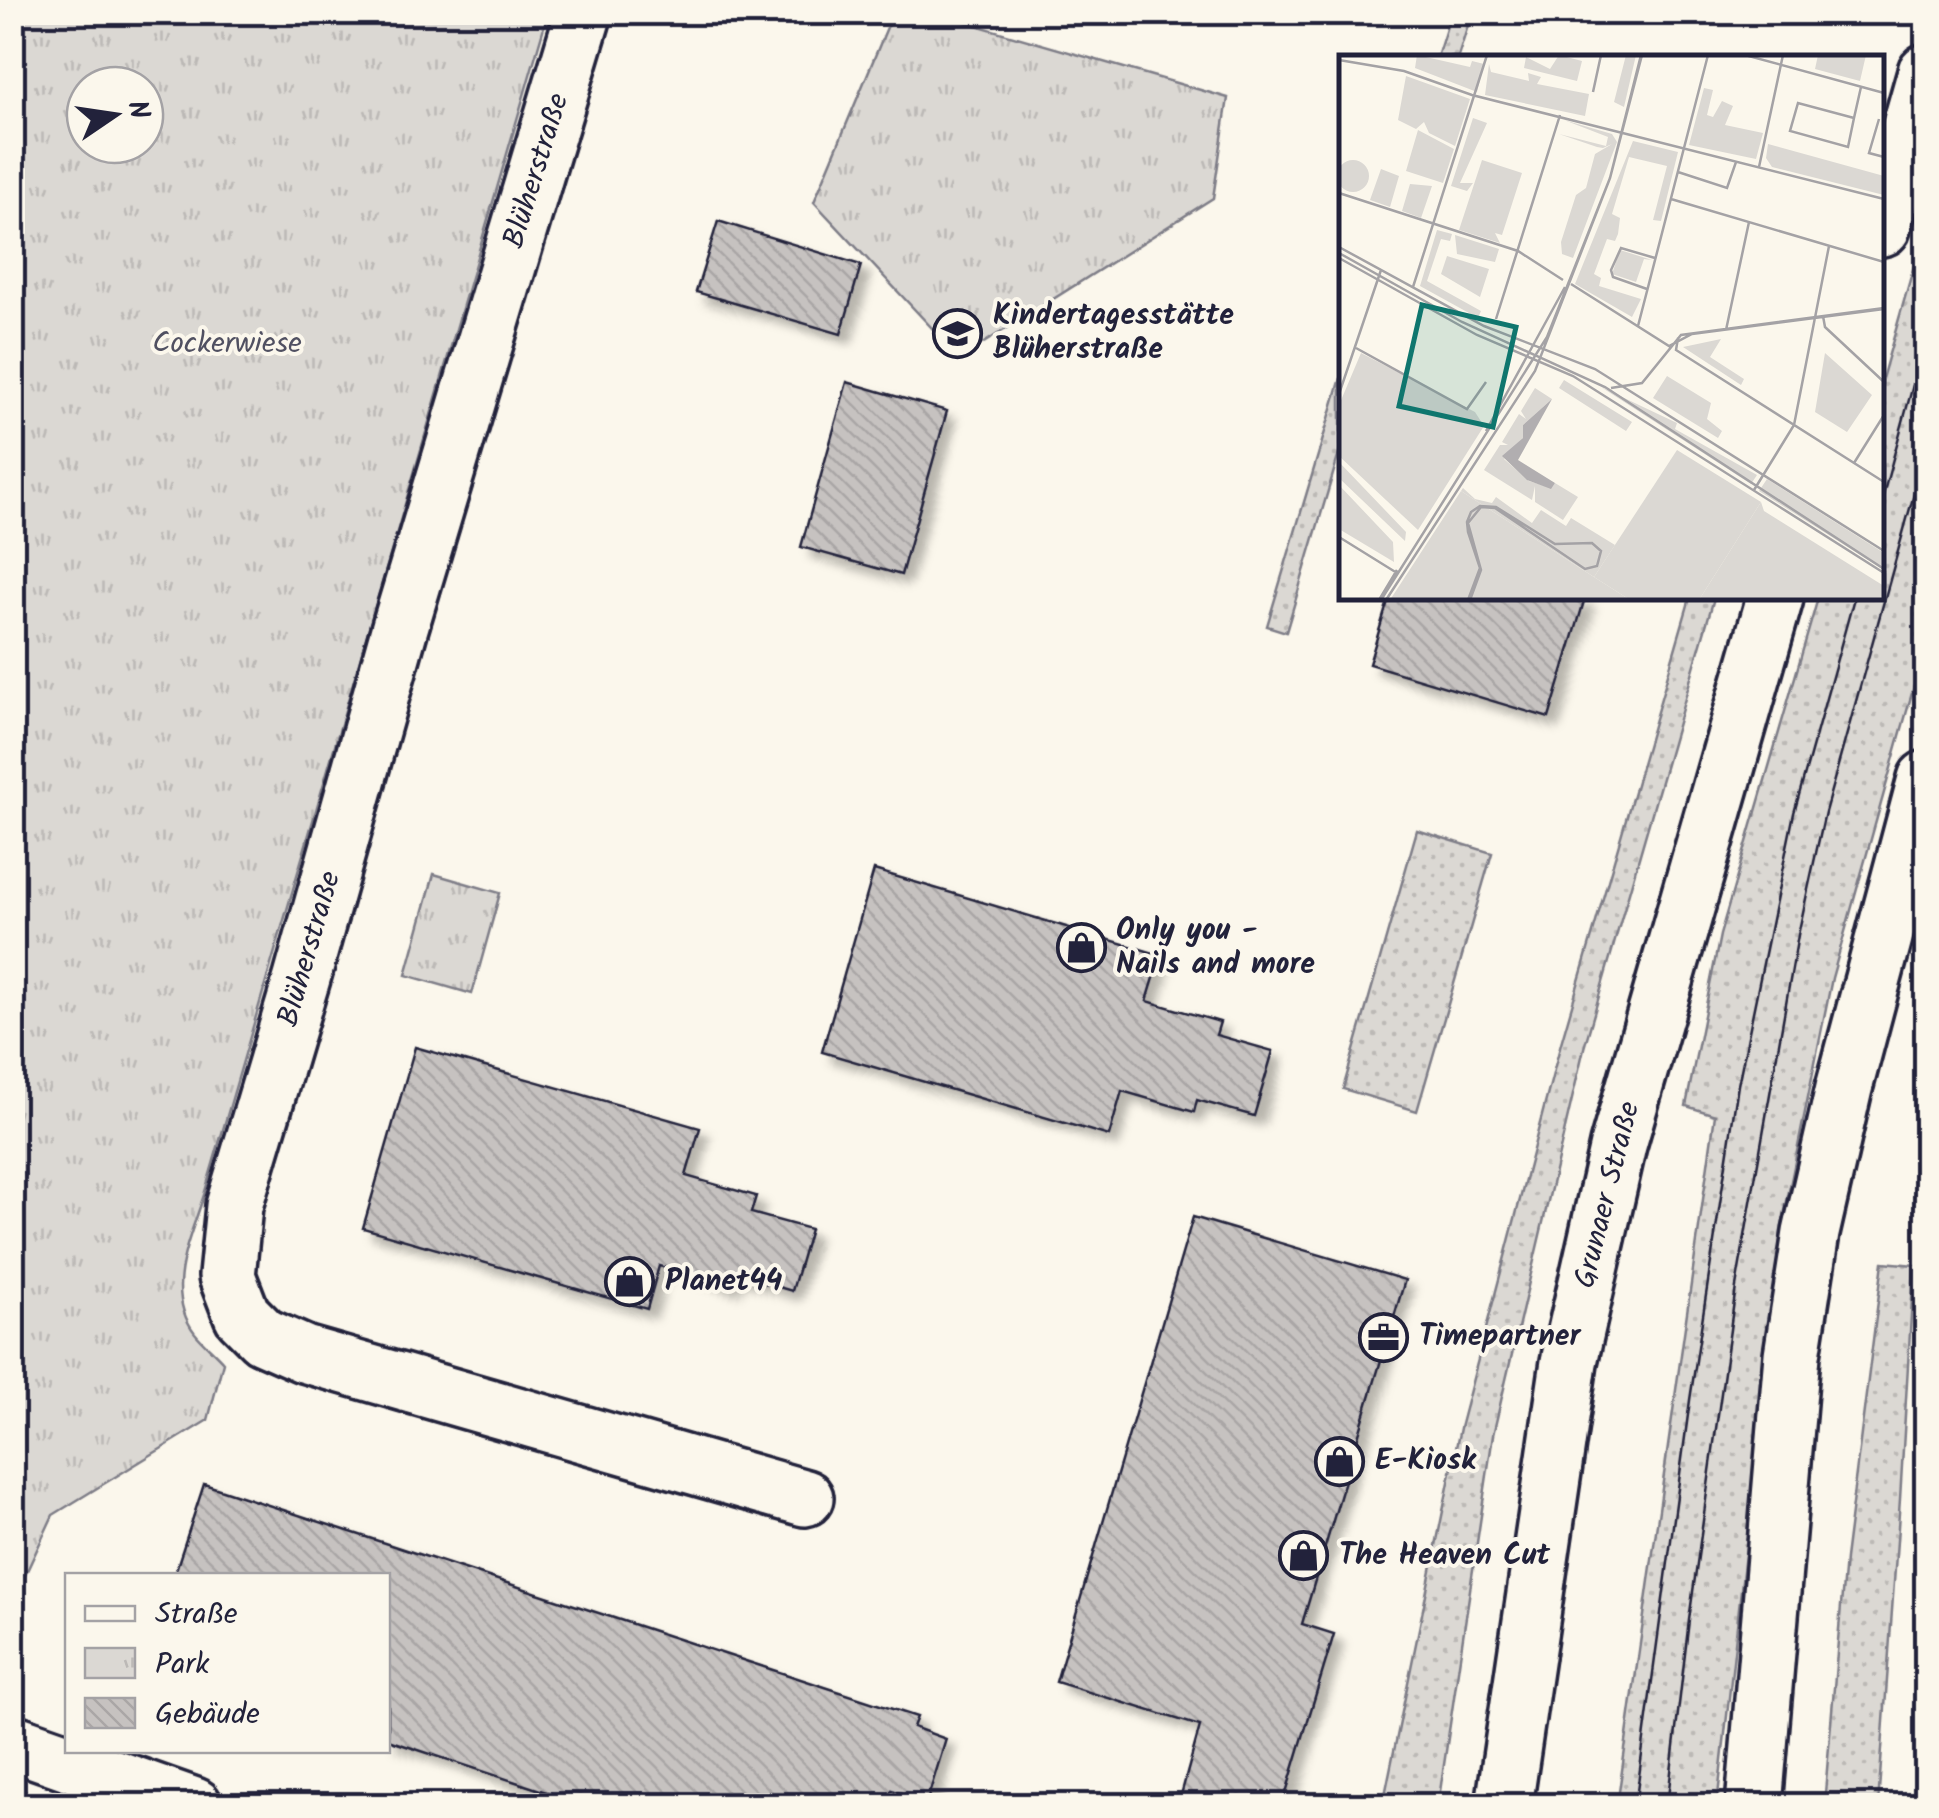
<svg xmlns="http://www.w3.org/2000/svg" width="1939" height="1818" font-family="Kalam,sans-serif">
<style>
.grass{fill:url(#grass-dots);stroke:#7e7d87;stroke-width:2.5}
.park{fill:url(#park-tufts);stroke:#7e7d87;stroke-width:2.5;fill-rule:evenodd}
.building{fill:url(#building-back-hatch);stroke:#22223b;stroke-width:2.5;filter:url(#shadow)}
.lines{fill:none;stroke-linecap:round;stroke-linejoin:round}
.minor-casing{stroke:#22223b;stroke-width:62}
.secondary-casing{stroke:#22223b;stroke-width:62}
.minor{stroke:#fbf7ec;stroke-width:55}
.secondary{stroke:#fbf7ec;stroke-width:55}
.tram{stroke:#22223b;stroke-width:2.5}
.labels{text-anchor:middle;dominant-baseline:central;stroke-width:8;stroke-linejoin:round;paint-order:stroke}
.street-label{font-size:30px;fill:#22223b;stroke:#fbf7ec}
.poi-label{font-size:30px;font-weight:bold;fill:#22223b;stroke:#fbf7ec;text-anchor:start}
.park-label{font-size:30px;fill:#505061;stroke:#fbf7ec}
.inset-road{fill:none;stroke:#a4a2a5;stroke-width:2.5}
.view{fill:#0f766e;fill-opacity:0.15;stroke:#0f766e;stroke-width:5}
.inset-edge{fill:none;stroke:#22223b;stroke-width:5}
</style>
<defs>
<pattern id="grass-dots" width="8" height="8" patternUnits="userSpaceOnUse" patternTransform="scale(2.5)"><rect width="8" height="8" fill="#dbd8d3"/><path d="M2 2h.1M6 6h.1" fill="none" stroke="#bcb9b6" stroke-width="1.8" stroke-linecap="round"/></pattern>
<pattern id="park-tufts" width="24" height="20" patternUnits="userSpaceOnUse" patternTransform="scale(2.5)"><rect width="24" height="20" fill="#dbd8d3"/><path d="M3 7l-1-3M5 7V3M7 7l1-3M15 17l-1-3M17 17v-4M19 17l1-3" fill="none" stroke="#bcb9b6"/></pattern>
<pattern id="building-back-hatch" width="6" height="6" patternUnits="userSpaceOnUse" patternTransform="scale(2.5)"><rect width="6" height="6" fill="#c6c2c0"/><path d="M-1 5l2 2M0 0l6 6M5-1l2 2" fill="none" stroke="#aaa6a6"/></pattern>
<filter id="shadow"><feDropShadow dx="9" dy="9" stdDeviation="5" flood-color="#0004"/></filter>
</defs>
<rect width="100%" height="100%" fill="#fbf7ec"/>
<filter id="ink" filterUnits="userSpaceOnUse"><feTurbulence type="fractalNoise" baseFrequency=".01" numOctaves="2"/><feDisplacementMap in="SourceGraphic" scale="20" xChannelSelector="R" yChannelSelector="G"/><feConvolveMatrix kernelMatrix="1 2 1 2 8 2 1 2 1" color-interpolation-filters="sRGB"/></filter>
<g filter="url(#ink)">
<g class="grass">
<polygon points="1451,13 1472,13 1458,57 1437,57"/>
<polygon points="1926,223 1926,643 1832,978 1781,1231 1717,1805 1617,1806 1715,1115 1686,1106 1720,935 1818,598 1882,598 1882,379"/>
<polygon points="1341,378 1341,447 1286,632 1267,626"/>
<polygon points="1690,598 1714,598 1584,1048 1493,1435 1438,1805 1383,1805 1460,1428 1561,1043"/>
<polygon points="1417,830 1492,853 1417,1111 1343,1089"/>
<polygon points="1883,1262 1914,1265 1900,1499 1878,1805 1824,1805 1845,1559"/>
</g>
<g class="park">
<path d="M 13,12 L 548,13 L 204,1195 C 190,1239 163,1291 195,1333 C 203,1343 214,1352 223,1362 L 208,1420 L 53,1515 L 13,1601 ZM 85,85 L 145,85 L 145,145 L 85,145 Z"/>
<polygon points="893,13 934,13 1228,98 1213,198 960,358 814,202"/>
<polygon points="434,874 500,893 472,994 406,975"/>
</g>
<g class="building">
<polygon points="718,221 861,265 841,334 696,292"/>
<polygon points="847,382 947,411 901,575 801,547"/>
<polygon points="1389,598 1585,598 1549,718 1369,664"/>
<polygon points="874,870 1161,955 1147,1001 1220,1022 1216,1035 1273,1051 1254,1116 1197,1100 1194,1112 1122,1091 1109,1136 822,1052"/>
<polygon points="415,1047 700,1128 686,1176 756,1196 751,1213 810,1229 792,1291 734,1274 730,1285 659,1266 647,1309 363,1228"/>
<polygon points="1193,1217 1405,1280 1302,1624 1334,1634 1282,1806 1178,1806 1200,1726 1056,1682"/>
<polygon points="204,1484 917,1717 913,1727 946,1739 927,1801 892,1790 888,1806 589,1806 388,1740 388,1576 174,1576"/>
</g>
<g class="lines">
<defs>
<polyline id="minor" points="584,12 400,627 302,978 234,1206 227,1276 242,1315 263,1336 304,1354 805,1498"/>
<g id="secondary">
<polyline points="1882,228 1926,72"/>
<polyline points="12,1742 194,1806"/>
<polyline points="1504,1806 1569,1362 1618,1145 1775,598"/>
<polyline points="1754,1806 1792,1355 1811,1233 1844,1088 1926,779"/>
</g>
</defs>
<use href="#minor" class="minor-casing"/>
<use href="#secondary" class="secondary-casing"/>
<use href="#minor" class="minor"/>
<use href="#secondary" class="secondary"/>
<g class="tram">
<polyline points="1882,499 1926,337"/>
<polyline points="12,1787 66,1806"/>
<polyline points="1635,1806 1690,1400 1738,1085 1794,813 1854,598"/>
<polyline points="1667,1806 1689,1620 1736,1287 1798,935 1825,812 1926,451"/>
</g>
</g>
</g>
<defs>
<symbol id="school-ring" viewBox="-11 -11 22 22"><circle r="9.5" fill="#fbf7ec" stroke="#22223b" stroke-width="1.5"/><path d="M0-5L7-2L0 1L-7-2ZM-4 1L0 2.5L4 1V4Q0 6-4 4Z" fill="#22223b"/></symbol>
<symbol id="shop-ring" viewBox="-11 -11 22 22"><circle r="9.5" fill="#fbf7ec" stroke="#22223b" stroke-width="1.5"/><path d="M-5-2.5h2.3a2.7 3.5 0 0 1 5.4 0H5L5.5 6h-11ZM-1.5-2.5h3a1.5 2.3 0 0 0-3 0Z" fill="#22223b"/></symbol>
<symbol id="office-ring" viewBox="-11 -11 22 22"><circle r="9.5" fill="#fbf7ec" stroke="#22223b" stroke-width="1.5"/><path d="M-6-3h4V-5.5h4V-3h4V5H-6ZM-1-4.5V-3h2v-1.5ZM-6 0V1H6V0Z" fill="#22223b"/></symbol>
</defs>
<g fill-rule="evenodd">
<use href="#school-ring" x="930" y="306" width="55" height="55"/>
<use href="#shop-ring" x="1054" y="920" width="55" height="55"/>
<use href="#shop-ring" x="602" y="1254" width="55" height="55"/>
<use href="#office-ring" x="1356" y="1310" width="55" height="55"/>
<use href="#shop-ring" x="1312" y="1434" width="55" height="55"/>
<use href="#shop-ring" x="1276" y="1528" width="55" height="55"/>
</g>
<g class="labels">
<g class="street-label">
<text transform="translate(537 171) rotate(-73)">Blüherstraße</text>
<text transform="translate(310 949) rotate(-74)">Blüherstraße</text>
<text transform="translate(1608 1195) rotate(-76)">Grunaer Straße</text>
</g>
<g class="poi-label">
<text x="993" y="316">Kindertagesstätte<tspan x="993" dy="34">Blüherstraße</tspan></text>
<text x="1116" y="931">Only you -<tspan x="1116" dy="34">Nails and more</tspan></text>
<text x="665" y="1282">Planet44</text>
<text x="1419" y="1337">Timepartner</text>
<text x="1375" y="1461">E-Kiosk</text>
<text x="1339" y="1556">The Heaven Cut</text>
</g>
<g class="park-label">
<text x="227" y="344">Cockerwiese</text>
</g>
</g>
<g transform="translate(1339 55)">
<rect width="545" height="545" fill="#fbf7ec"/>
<path d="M 78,0 L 131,12 L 133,6 L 145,9 L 138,37 L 76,13 ZM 220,0 L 243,6 L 238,26 L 185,13 L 187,2 L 211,14 ZM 287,0 L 297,0 L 285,52 L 275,47 ZM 479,0 L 527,0 L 521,26 L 476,14 ZM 150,9 L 152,17 L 190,26 L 189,18 L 202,22 L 198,29 L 250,39 L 246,61 L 146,40 ZM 67,21 L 131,44 L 116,91 L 90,78 L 85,67 L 77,74 L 59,65 ZM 365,33 L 374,35 L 368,60 L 374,62 L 383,46 L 394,51 L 386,70 L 424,78 L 417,104 L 350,90 ZM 134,63 L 148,68 L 121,128 L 134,128 L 128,136 L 112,131 ZM 225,65 L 273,79 L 278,87 L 234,203 L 223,199 L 222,187 L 237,140 L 247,133 L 256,99 L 273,89 L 264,93 L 258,92 L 220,79 L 267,91 L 269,82 ZM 79,75 L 115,94 L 104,128 L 67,116 ZM 294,86 L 339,97 L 322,166 L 314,165 L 328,111 L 290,102 L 273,159 L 281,163 L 279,179 L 276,186 L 268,184 L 255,219 L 262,223 L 260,231 L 302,244 L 293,262 L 236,229 ZM 429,89 L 545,121 L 545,140 L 433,112 L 427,103 ZM 143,105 L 183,118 L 163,180 L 156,178 L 161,188 L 120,175 ZM-2 121a16 16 0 1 1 32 0a16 16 0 1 1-32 0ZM 42,114 L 60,121 L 51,152 L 31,145 ZM 71,129 L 93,131 L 82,163 L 63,156 ZM 98,175 L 113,179 L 111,186 L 102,184 L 88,226 L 142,256 L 139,263 L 81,231 ZM 116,180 L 160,194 L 156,207 L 118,199 ZM 281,195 L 313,205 L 305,204 L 297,227 L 273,219 ZM 108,201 L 150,214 L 141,242 L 102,219 ZM 486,298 L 533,340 L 508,377 L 476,357 ZM 328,321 L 372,348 L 368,364 L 383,376 L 379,383 L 314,343 ZM 225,325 L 293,367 L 287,376 L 220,333 ZM 262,332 L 338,368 L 336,374 L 418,420 L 412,429 ZM 196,333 L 213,344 L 184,370 L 184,383 L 165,404 L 190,426 L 212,433 L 216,428 L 239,442 L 224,465 L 196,447 L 196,431 L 193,445 L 145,415 L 161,390 L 169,390 L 163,387 L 180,359 L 187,364 L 182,356 ZM 428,424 L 545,498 L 545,515 L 420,436 ZM 124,433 L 136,444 L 153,448 L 157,442 L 193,468 L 202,455 L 227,471 L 232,463 L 276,490 L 255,522 L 122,436 Z" fill="#dbd8d3"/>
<path d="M 22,298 L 136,357 L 145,371 L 79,475 L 0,401 L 0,350 ZM 0,407 L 67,477 L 66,486 L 0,423 ZM 0,430 L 54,487 L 55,507 L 0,474 ZM 122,436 L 255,522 L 291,545 L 51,545 ZM 422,447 L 425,456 L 545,531 L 545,545 L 360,545 Z" fill="#dbd8d3"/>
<path d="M 338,395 L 422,447 L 360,545 L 291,545 L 255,522 Z" fill="#dbd8d3"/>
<path d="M 382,284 L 371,302 L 405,324 L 402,330 L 344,292 Z" fill="#dbd8d3"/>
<path d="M 213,344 L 179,405 L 216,428 L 212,434 L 188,425 L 163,401 L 184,383 L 184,370 Z" fill="#b1aeb0"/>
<path class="inset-road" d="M 406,0 L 545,38M 0,5 L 65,16 L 133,40 L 545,144M 254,37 L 262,0M 515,63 L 459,48 L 451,76 L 509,92 L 515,63 L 522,32M 540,64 L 530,98 L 545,102M 420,112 L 444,0M 339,117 L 388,133 L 397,107M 0,138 L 179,196 L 224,225M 332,144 L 545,207M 0,192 L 145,271 L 256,314 L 545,496M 0,198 L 123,267 L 266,332 L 545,514M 0,203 L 138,280 L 234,321 L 545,518M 232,229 L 330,291 L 353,279 L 545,254M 74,232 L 148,0M 308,234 L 274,222 L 272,215 L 282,193 L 316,203M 484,261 L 486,272 L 545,327M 157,264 L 221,60M 299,271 L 369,0M 387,275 L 410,167M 339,283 L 337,295 L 545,427M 17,293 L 128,354 L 147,327M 272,333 L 303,328 L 342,280 L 545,253M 0,339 L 42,215M 147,376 L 226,232M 515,408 L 545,360M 415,435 L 455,370 L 490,191M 0,482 L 58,518M 40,545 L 58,515M 42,545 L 208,282 L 271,123 L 302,0M 47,545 L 196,316 L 271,123 L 303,0M 129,545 L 141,513 L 129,477 L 128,467 L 132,457 L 141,451 L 157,452 L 216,489 L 253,488 L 262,496 L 258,511 L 246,514 L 156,453 L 142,452 L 129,468 L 142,515 L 131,545"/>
<path class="view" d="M 83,250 L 177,272 L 154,372 L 60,351 Z"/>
<rect width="545" height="545" class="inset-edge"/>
</g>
<rect width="1939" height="1818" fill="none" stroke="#fbf7ec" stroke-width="50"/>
<rect x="25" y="25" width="1889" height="1768" fill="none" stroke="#22223b" stroke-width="4" filter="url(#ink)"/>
<rect x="65" y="1573" width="325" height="180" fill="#fbf7ec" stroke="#a4a2a5" stroke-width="2.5"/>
<rect x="85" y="1606" width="50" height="15" fill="#fbf7ec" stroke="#a4a2a5" stroke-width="2.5"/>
<text x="155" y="1623" font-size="30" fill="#22223b">Straße</text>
<rect x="85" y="1648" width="50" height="30" fill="url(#park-tufts)" stroke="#a4a2a5" stroke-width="2.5"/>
<text x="155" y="1673" font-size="30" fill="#22223b">Park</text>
<rect x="85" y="1698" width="50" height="30" fill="url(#building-back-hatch)" stroke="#a4a2a5" stroke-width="2.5"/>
<text x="155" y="1723" font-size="30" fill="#22223b">Gebäude</text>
<g transform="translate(115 115) rotate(77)"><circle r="48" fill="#fbf7ec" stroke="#a4a2a5" stroke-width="2.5"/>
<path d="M0-8L18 38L0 25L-18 38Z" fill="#22223b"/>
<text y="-15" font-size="28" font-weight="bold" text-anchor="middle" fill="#22223b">N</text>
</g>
</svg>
